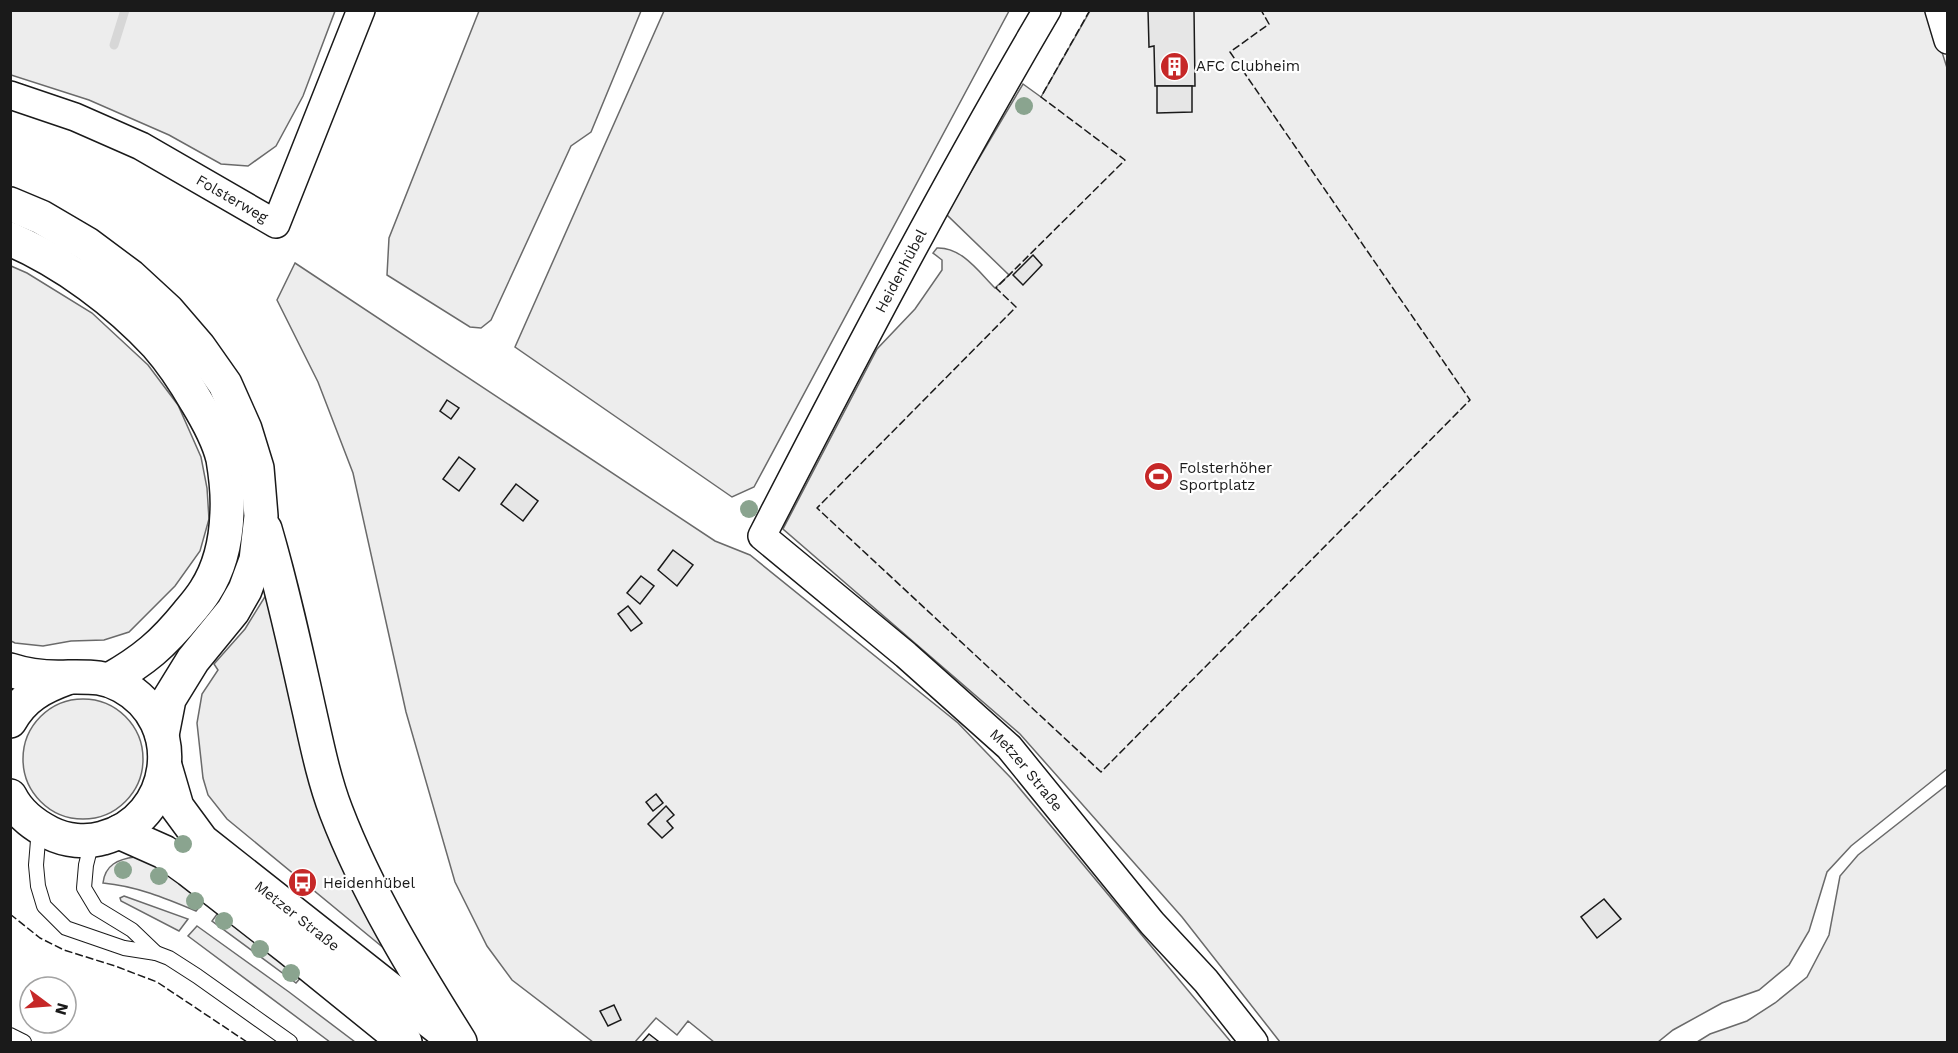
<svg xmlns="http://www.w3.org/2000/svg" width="1958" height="1053" font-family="'Work Sans',sans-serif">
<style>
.green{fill:#ededed;stroke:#6a6a6a;stroke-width:1.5}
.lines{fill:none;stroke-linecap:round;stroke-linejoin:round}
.stream{stroke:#d7d7d7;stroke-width:9}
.building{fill:#e6e6e6;stroke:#1a1a1a;stroke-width:1.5}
.service-casing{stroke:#1a1a1a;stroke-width:16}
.minor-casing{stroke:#1a1a1a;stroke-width:30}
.primary-casing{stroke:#1a1a1a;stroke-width:36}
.service{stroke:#fff;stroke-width:14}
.minor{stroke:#fff;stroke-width:27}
.primary{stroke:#fff;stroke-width:33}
.fence{stroke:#1a1a1a;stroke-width:1.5;stroke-dasharray:8 3;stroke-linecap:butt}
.tree{fill:#8aa48f}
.labels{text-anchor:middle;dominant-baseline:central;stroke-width:4.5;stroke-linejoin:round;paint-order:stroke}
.poi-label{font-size:15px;fill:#1a1a1a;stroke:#fff;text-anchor:start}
.street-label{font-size:15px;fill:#1a1a1a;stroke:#fff}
</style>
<rect width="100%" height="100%" fill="#fff"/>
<g class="green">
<polygon points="11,10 335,10 335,11 303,96 276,146 248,166 221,164 169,135 89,100 11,75"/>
<polygon points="479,11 641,11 591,132 571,146 491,320 481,328 470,327 387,275 389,238"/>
<polygon points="664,11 1009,11 754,487 732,497 515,347"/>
<path d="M 1090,11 L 1929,11 L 1948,71 L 1947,769 L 1851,846 L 1827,872 L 1809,931 L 1789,965 L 1759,990 L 1722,1003 L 1673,1030 L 1658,1042 L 1280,1042 L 1182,917 L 1020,734 L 783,529 L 877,349 L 915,309 L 942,270 L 942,260 L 933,253 L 937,248 C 962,247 979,272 995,288 L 1009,275 L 946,214 L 1023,84 L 1041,97 Z"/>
<polygon points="295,263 715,541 750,555 958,723 1011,778 1231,1042 714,1042 688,1021 677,1035 656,1018 635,1042 593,1042 512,980 487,946 455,882 406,712 353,473 318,382 277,300"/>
<polygon points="11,266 27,273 92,313 148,365 178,405 201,457 207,488 209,519 200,551 175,586 129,632 104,640 71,641 43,646 15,643 11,641"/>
<polygon points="266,595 397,959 227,819 208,795 203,778 197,723 202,694 218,670 214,664 245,629"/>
<circle cx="83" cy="759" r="60"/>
<polygon points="1947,785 1947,1042 1697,1042 1710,1034 1747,1021 1775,1003 1807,977 1829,935 1840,876 1858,855"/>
<path d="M 135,857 L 154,862 L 206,899 L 196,911 C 165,898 136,886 103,883 C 105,865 118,859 135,857 Z"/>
<polygon points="124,896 188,919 179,931 121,901 120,898"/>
<polygon points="220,910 303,975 296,983 212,921"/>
<polygon points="197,926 289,992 355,1042 330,1042 188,936"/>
</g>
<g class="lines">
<polyline class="stream" points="114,45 125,10"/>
</g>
<g class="building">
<polygon points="1148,10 1194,10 1195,86 1155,86 1154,46 1149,47"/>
<polygon points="1157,86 1192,86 1192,112 1157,113"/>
<polygon points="1033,255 1042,265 1023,285 1013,275"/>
<polygon points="447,400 459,408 451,419 440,411"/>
<polygon points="459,457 475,469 459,491 443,479"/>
<polygon points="516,484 538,501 523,521 501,504"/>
<polygon points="673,550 693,565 677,586 658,570"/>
<polygon points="641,576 654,586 640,604 627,593"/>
<polygon points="628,606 642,623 631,631 618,614"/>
<polygon points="656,794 663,803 653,811 646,802"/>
<polygon points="666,806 674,815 667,821 673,828 662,838 648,824"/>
<polygon points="1604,899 1621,919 1597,938 1581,917"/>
<polygon points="614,1005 621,1020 608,1026 600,1011"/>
<polygon points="649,1034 658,1041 657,1042 642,1042"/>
</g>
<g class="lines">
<defs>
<g id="service">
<polyline points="39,828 36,865 38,886 44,906 66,928 124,948 156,953 169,958 197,976 290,1042"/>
<polyline points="92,841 86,865 84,888 96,908 132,930 156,953"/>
<polyline points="10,1035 24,1042"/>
</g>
<g id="minor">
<path id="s1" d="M 1047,10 C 946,182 853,359 762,536 L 906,655 L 1009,747 L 1152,923 L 1206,981 L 1254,1042"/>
<polyline points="1939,10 1948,40"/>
<path id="s2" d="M 10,95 L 75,117 L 141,146 L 276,224 L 361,10"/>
</g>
<g id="primary">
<polyline points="10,204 41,217 87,244 130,276 168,311 199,347 225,384 245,429 257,468 261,516 256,560 245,590 233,611 193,660 169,699 162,735"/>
<path d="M 10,239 C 65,263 117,302 157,345 C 172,362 185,382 196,401 C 207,419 218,438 223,459 C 226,477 228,496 227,513 C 226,541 220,568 205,591 C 200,599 194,606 188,613 C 163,644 144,660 109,680"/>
<path d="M 265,529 C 282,587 295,646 308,705 C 316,740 323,777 336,811 C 367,892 414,969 460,1042"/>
<path d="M 10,670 C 28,676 51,678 69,677 C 90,677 104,676 122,686 C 188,722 174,819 103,838 C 86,843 66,841 50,833 C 34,825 18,812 10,796"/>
<path d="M 10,721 C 23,697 42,687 67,678"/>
<path id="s3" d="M 165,766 L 177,807 L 202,841 L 444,1032"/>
<polyline points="119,832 164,852 189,870 289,948 405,1042"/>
</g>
</defs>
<use href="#service" class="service-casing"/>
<use href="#minor" class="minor-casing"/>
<use href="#primary" class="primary-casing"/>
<use href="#service" class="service"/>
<use href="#minor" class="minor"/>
<use href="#primary" class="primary"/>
<g class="fence">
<polyline points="1090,10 1041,97 1125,160 996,288 1016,307 817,508 1101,772 1470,400 1230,52 1269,24 1261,10"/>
<polyline points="10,914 40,938 64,950 115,966 157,982 247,1042"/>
</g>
</g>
<g class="tree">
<circle cx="1024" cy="106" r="9"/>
<circle cx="749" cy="509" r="9"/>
<circle cx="183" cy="844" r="9"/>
<circle cx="123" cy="870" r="9"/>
<circle cx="159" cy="876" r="9"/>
<circle cx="195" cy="901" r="9"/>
<circle cx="224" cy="921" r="9"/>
<circle cx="260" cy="949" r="9"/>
<circle cx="291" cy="973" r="9"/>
</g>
<defs>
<symbol id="building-disc" viewBox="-11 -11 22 22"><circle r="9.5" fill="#c62828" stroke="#fff"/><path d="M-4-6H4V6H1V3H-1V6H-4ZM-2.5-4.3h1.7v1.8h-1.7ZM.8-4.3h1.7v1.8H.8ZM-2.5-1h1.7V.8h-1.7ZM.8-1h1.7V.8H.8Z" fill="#fff"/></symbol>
<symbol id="stadium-disc" viewBox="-11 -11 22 22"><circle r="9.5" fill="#c62828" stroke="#fff"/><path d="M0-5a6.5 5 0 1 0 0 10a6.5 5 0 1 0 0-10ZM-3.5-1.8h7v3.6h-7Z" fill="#fff"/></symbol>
<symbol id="bus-disc" viewBox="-11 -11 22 22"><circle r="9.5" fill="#c62828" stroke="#fff"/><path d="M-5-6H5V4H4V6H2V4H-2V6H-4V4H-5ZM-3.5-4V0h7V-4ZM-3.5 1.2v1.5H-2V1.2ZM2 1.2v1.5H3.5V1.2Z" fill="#fff"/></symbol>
</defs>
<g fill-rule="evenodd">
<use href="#building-disc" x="1158" y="50" width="33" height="33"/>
<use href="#stadium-disc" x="1142" y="460" width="33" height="33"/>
<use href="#bus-disc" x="286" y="866" width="33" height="33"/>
</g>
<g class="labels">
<g class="poi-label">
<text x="1196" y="66">AFC Clubheim</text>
<text x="1179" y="468">Folsterhöher<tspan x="1179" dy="17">Sportplatz</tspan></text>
<text x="323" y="883">Heidenhübel</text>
</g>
<g class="street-label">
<text stroke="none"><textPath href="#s2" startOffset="246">Folsterweg</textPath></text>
<text transform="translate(901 271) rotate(-62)">Heidenhübel</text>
<text stroke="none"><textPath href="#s1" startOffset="952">Metzer Straße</textPath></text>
<text stroke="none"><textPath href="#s3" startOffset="206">Metzer Straße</textPath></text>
</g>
</g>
<rect width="1958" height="1053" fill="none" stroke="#1a1a1a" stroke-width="24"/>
<g transform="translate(48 1005) rotate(106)"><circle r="28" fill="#ffffff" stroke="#a3a3a3" stroke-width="1.5"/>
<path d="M0-4.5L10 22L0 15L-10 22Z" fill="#c62828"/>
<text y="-9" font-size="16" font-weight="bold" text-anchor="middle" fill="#1a1a1a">N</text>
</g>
</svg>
